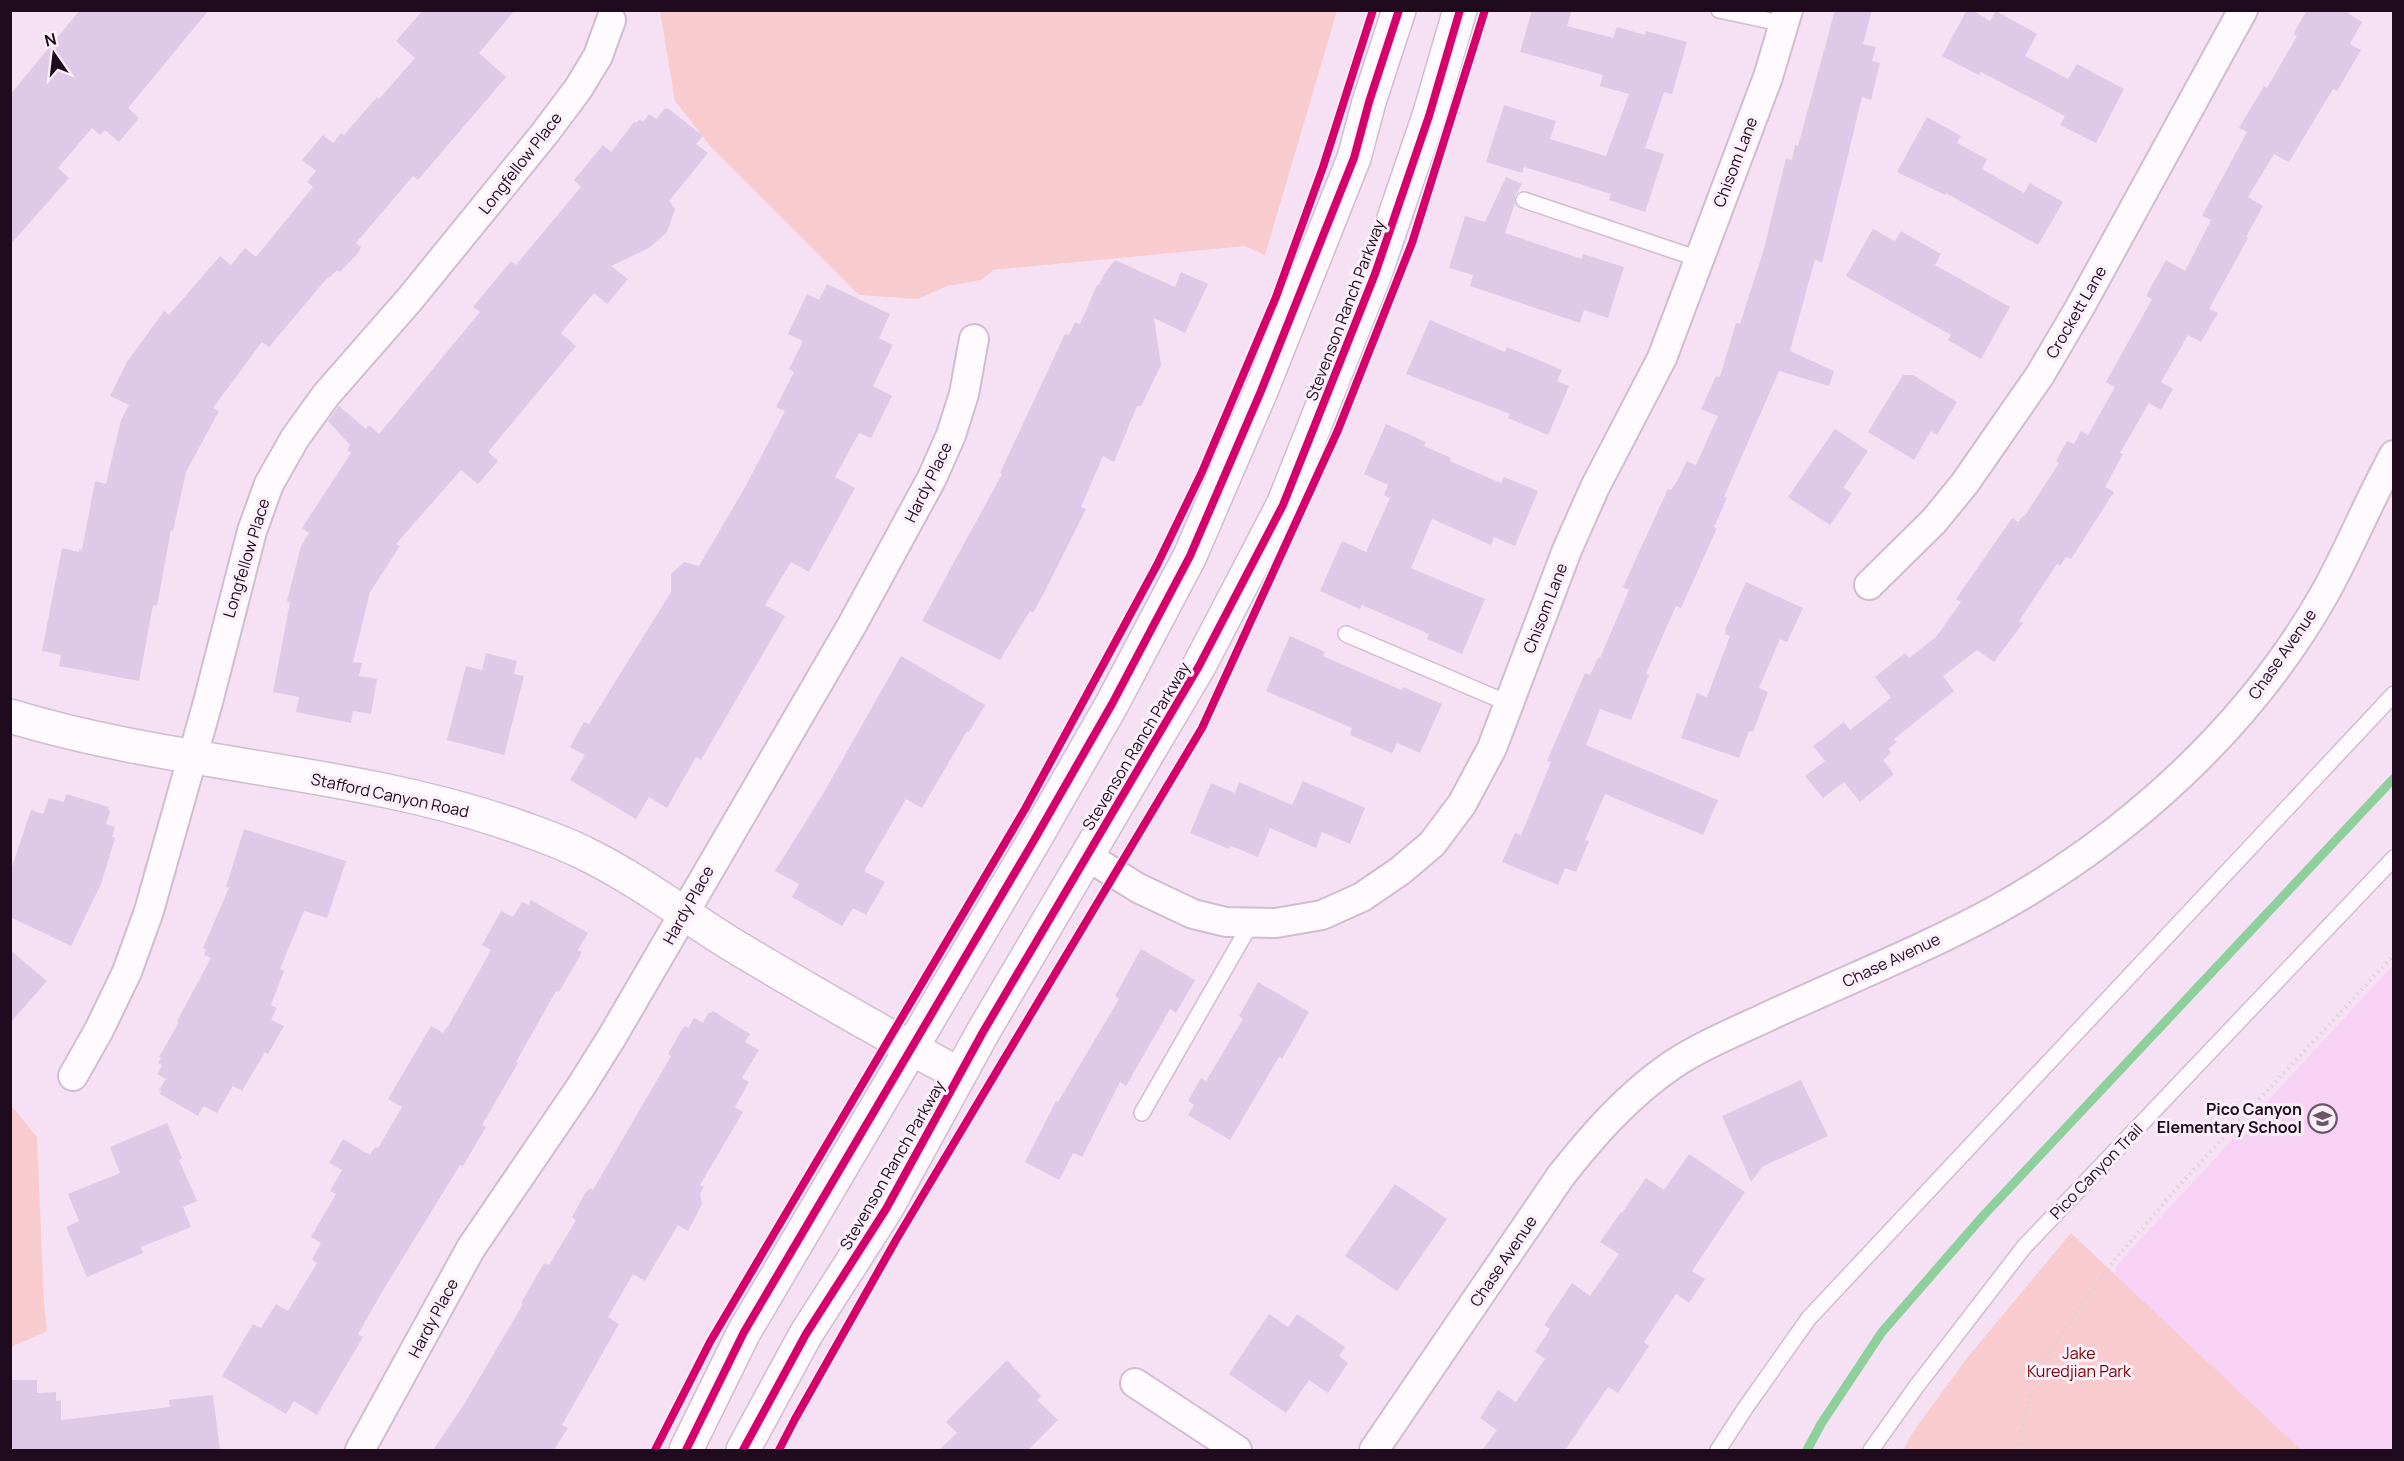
<svg xmlns="http://www.w3.org/2000/svg" width="2404" height="1461" font-family="Manrope,sans-serif">
<style>
.built{fill:#f8d2f5}
.green{fill:#f8cccf}
.lines{fill:none;stroke-linecap:round;stroke-linejoin:round}
.stream{stroke:#8dd09c;stroke-width:9}
.building{fill:#decae6}
.service-casing{stroke:#d1bdd0;stroke-width:18}
.minor-casing{stroke:#d1bdd0;stroke-width:32}
.tertiary-casing{stroke:#d1bdd0;stroke-width:36}
.secondary-casing{stroke:#d1bdd0;stroke-width:36}
.path{stroke:#d9d3d9;stroke-width:4;stroke-dasharray:1.5 4.5;stroke-linecap:butt}
.service{stroke:#fefafd;stroke-width:15}
.minor{stroke:#fefafd;stroke-width:28}
.tertiary{stroke:#fefafd;stroke-width:33}
.secondary{stroke:#fefafd;stroke-width:33}
.cycleway-casing{stroke:#fbeffa;stroke-width:11}
.cycleway{stroke:#d6006c;stroke-width:8}
.labels{text-anchor:middle;dominant-baseline:central;stroke-width:6;stroke-linejoin:round;paint-order:stroke}
.street-label{font-size:16px;fill:#1f0a1e;stroke:#fbeffa}
.poi-label{font-size:16px;font-weight:bold;fill:#1f0a1e;stroke:#fbeffa;text-anchor:end}
.park-label{font-size:16px;fill:#750001;stroke:#fbeffa}
</style>
<rect width="100%" height="100%" fill="#f5e1f3"/>
<polygon class="built" points="2393,965 2393,1450 2299,1450 2114,1281 2116,1266"/>
<g class="green">
<polygon points="660,11 1337,11 1265,255 1245,246 993,270 982,280 947,286 918,299 859,295 711,147 675,101"/>
<polygon points="10,1104 37,1137 44,1303 47,1331 11,1347"/>
<polygon points="2071,1233 2301,1450 1903,1450 1913,1432 1967,1358"/>
</g>
<g class="lines">
<polyline class="stream" points="1807,1450 1821,1424 1882,1332 1983,1216 2394,778"/>
</g>
<g class="building">
<polygon points="80,10 209,10 128,108 139,118 119,142 105,130 100,135 92,128 58,168 69,178 10,245 10,95"/>
<polygon points="423,10 515,10 479,53 506,77 418,180 413,176 356,243 361,247 358,253 340,272 337,270 329,278 328,277 269,347 262,342 213,408 219,411 186,472 173,531 171,530 157,606 153,605 139,681 59,666 61,655 42,651 62,548 79,552 79,549 82,550 95,481 106,484 121,420 129,405 110,396 127,362 164,311 169,315 220,256 231,265 245,248 256,257 313,187 307,182 316,171 302,160 323,135 333,143 341,133 344,135 377,97 379,99 415,58 396,41"/>
<polygon points="1532,10 1572,10 1567,26 1613,38 1617,27 1645,35 1646,31 1687,42 1672,94 1664,92 1645,148 1664,154 1645,212 1609,200 1611,194 1557,177 1524,167 1522,173 1486,162 1504,105 1556,121 1550,139 1606,156 1629,94 1600,86 1603,75 1520,52"/>
<polygon points="1835,10 1872,10 1863,44 1876,47 1872,61 1880,63 1871,100 1862,97 1822,263 1815,259 1790,351 1834,371 1829,386 1779,371 1724,497 1727,498 1714,527 1717,528 1681,608 1676,606 1646,674 1649,675 1631,720 1600,709 1586,745 1718,800 1703,835 1605,794 1585,840 1589,841 1576,872 1565,868 1558,885 1502,862 1515,833 1521,835 1551,762 1547,761 1585,673 1590,675 1598,658 1600,658 1629,590 1623,587 1668,489 1671,490 1677,481 1687,461 1696,465 1718,416 1701,409 1716,376 1720,377 1736,323 1740,324 1764,249 1786,158 1792,160 1795,145 1798,146"/>
<polygon points="1967,10 1972,10 1990,21 1996,11 2037,34 2025,56 2068,79 2077,64 2124,89 2096,143 2060,125 2065,116 1981,72 1979,75 1942,56"/>
<polygon points="2307,10 2343,10 2362,22 2350,44 2361,50 2337,91 2333,89 2289,162 2274,154 2248,197 2263,206 2246,237 2248,238 2209,309 2218,313 2201,342 2188,335 2161,382 2173,389 2161,410 2149,403 2120,453 2123,454 2105,487 2114,492 2071,559 2066,557 2060,566 2057,564 2019,621 2023,623 1994,662 1977,650 1943,676 1954,691 1894,739 1897,742 1888,749 1891,753 1883,760 1894,774 1860,802 1844,782 1823,798 1805,776 1825,761 1813,746 1844,722 1850,730 1891,698 1875,677 1905,653 1909,658 1936,637 1961,602 1956,599 2012,518 2018,522 2023,516 2024,517 2059,463 2056,461 2067,441 2074,444 2081,431 2088,435 2115,387 2106,382 2152,299 2146,296 2166,260 2185,271 2211,220 2202,216 2247,132 2239,128 2264,86 2267,88 2297,36 2294,34 2295,31"/>
<polygon points="665,108 669,109 703,136 696,144 708,153 669,201 675,209 667,232 649,248 611,266 628,279 607,304 594,293 561,333 576,346 488,452 498,461 478,484 461,470 396,544 400,546 370,592 353,662 362,663 359,676 377,679 371,714 353,711 351,723 296,712 299,697 273,692 290,602 287,601 301,546 309,533 302,528 351,453 347,450 350,445 328,421 339,406 366,429 369,425 379,434 480,312 473,307 511,261 516,265 581,187 574,180 603,145 611,152 634,122 636,123 640,119 643,122 649,114 656,119"/>
<polygon points="1927,117 1961,136 1957,143 1987,159 1982,169 2024,193 2030,183 2063,202 2038,245 1946,193 1945,195 1897,172"/>
<polygon points="1506,177 1522,184 1515,196 1515,203 1505,233 1582,259 1583,254 1624,267 1608,318 1584,310 1580,323 1470,286 1473,275 1449,268 1465,216 1485,222"/>
<polygon points="1873,229 1895,241 1901,231 1941,254 1935,265 2010,307 1981,359 1948,340 1951,335 1846,276"/>
<polygon points="1115,260 1175,287 1181,272 1208,284 1185,333 1154,318 1161,365 1141,406 1137,406 1114,462 1103,456 1081,507 1086,509 1046,589 1033,613 1030,611 1000,660 922,621 1002,474 1000,473 1065,334 1069,335 1075,322 1080,324 1097,285 1099,285 1104,274"/>
<polygon points="827,284 890,314 879,338 893,345 873,386 892,396 871,438 859,433 835,477 855,488 809,572 791,562 765,605 785,616 701,760 696,757 667,808 649,797 636,819 570,780 585,755 570,747 584,722 589,724 671,592 671,574 684,562 699,566 744,489 785,411 776,407 794,372 789,369 803,341 788,334 807,294 819,300"/>
<polygon points="1430,320 1505,352 1507,347 1562,370 1557,381 1569,386 1548,435 1508,418 1510,414 1406,374"/>
<polygon points="1903,375 1913,375 1957,402 1937,435 1931,431 1914,460 1868,432"/>
<polygon points="1386,424 1426,442 1424,446 1451,458 1450,461 1501,483 1504,477 1538,491 1515,546 1494,537 1491,545 1432,519 1411,568 1485,599 1462,654 1427,639 1429,634 1362,605 1360,609 1320,591 1342,541 1366,552 1390,498 1384,495 1388,485 1364,474"/>
<polygon points="1835,429 1868,451 1843,488 1852,493 1830,525 1788,497"/>
<polygon points="1746,582 1803,608 1787,642 1780,639 1759,688 1768,692 1753,732 1749,731 1739,758 1681,738 1697,693 1707,697 1730,636 1725,634 1726,627"/>
<polygon points="1290,636 1325,652 1323,656 1401,690 1403,687 1442,704 1420,753 1397,743 1392,753 1350,735 1352,728 1266,691"/>
<polygon points="486,653 517,661 514,674 524,676 504,755 447,740 466,666 482,670"/>
<polygon points="901,656 985,705 969,732 967,731 922,808 906,799 864,871 885,882 866,915 853,908 842,926 792,897 799,884 775,871 823,794"/>
<polygon points="1303,781 1365,808 1350,844 1322,832 1316,848 1270,828 1258,857 1231,846 1229,849 1190,833 1211,783 1235,793 1239,782 1292,805"/>
<polygon points="66,794 109,807 108,810 110,811 106,824 115,827 112,837 115,838 101,884 71,946 10,917 10,873 31,810 43,814 49,798 64,802"/>
<polygon points="244,829 346,861 327,918 304,911 280,969 284,971 271,1005 277,1008 271,1020 284,1026 268,1054 265,1052 242,1091 233,1086 217,1113 203,1106 198,1116 160,1094 161,1091 159,1090 166,1079 157,1074 162,1065 158,1063 161,1058 159,1057 179,1022 177,1021 211,958 204,955 206,950 203,948 229,888 226,887"/>
<polygon points="531,900 588,933 578,950 582,952 559,992 556,991 516,1062 518,1063 482,1125 486,1127 463,1166 460,1165 385,1287 358,1334 363,1337 317,1415 294,1401 286,1414 222,1376 253,1324 261,1328 276,1304 288,1311 317,1263 312,1259 321,1243 311,1237 336,1194 330,1191 342,1170 329,1163 343,1139 370,1155 375,1147 378,1148 402,1107 388,1099 431,1026 443,1033 450,1023 491,950 482,945 501,911 513,917 522,902 529,905"/>
<polygon points="1141,949 1195,980 1176,1013 1170,1009 1126,1086 1120,1082 1082,1157 1073,1153 1059,1180 1025,1162 1056,1101 1058,1102 1119,999 1115,996"/>
<polygon points="10,950 47,981 10,1023"/>
<polygon points="1258,982 1309,1012 1282,1059 1279,1057 1230,1140 1188,1115 1194,1105 1188,1101 1201,1078 1206,1081 1243,1019 1239,1016"/>
<polygon points="713,1011 750,1034 745,1042 759,1050 742,1078 749,1082 735,1107 743,1112 700,1185 704,1187 700,1194 702,1204 688,1231 678,1225 645,1281 633,1274 608,1317 619,1324 562,1425 568,1428 554,1450 433,1450 463,1406 523,1304 521,1303 544,1263 549,1265 576,1220 572,1217 585,1193 590,1188 593,1190 671,1056 668,1054 681,1031 685,1026 688,1028 694,1018 703,1023 709,1012 711,1013"/>
<polygon points="1801,1080 1828,1136 1762,1167 1751,1182 1722,1116"/>
<polygon points="167,1123 182,1158 179,1160 197,1201 183,1207 191,1227 141,1247 143,1253 87,1277 66,1227 79,1221 68,1194 120,1173 110,1147"/>
<polygon points="1689,1154 1745,1192 1692,1271 1705,1279 1689,1303 1676,1294 1644,1342 1649,1346 1618,1393 1608,1387 1565,1450 1482,1450 1497,1430 1480,1418 1498,1390 1516,1402 1545,1359 1535,1352 1550,1329 1544,1325 1572,1283 1590,1296 1619,1254 1600,1242 1621,1212 1622,1213 1646,1178 1664,1190"/>
<polygon points="1395,1184 1447,1219 1397,1291 1345,1256"/>
<polygon points="1269,1314 1288,1327 1297,1314 1345,1347 1339,1356 1348,1363 1328,1393 1309,1380 1286,1413 1229,1374"/>
<polygon points="1007,1360 1041,1396 1037,1400 1058,1420 1028,1450 939,1450 957,1433 946,1422"/>
<polygon points="10,1380 37,1380 37,1393 56,1392 56,1401 61,1400 61,1420 170,1407 169,1400 213,1395 220,1450 10,1450"/>
</g>
<g class="lines">
<defs>
<g id="service">
<polyline points="1719,10 1784,24"/>
<polyline points="1524,200 1699,259"/>
<polyline points="1346,634 1510,704"/>
<polyline points="1142,1113 1251,923"/>
<polyline points="1718,1450 1746,1407 1809,1318 2394,694"/>
<polyline points="1871,1450 1916,1387 2024,1247 2394,858"/>
</g>
<g id="minor">
<polyline points="1869,585 1934,521 1965,483 2040,375 2080,307 2243,10"/>
<polyline points="1087,856 1138,888 1193,914 1226,922 1276,923 1322,915 1362,897 1400,871 1432,844 1462,804 1492,748 1567,550 1595,487 1662,358 1768,77 1788,10"/>
<polyline points="73,1076 99,1030 127,972 149,911 208,702 252,531 269,484 295,438 326,395 410,299 545,133 578,89 598,56 611,20"/>
<polyline points="1135,1383 1237,1450"/>
<polyline points="360,1450 471,1248 580,1088 612,1037 852,625 932,478 951,435 964,394 974,339"/>
<path d="M 1374,1450 L 1560,1177 C 1593,1135 1627,1096 1672,1065 C 1702,1045 1737,1031 1769,1016 C 1844,981 1923,950 1996,910 C 2129,836 2250,726 2325,593 C 2350,548 2369,500 2394,455"/>
</g>
<path id="tertiary" d="M 10,716 C 177,767 355,769 519,827 C 541,835 565,843 586,854 C 637,879 683,914 731,944 C 806,989 882,1033 959,1074"/>
<g id="secondary">
<polyline points="686,1450 744,1332 1033,842 1112,704 1190,556 1261,391 1354,158 1369,102 1399,10"/>
<polyline points="743,1450 806,1334 886,1209 983,1032 1199,666 1283,505 1375,274 1429,116 1460,10"/>
</g>
</defs>
<use href="#service" class="service-casing"/>
<use href="#minor" class="minor-casing"/>
<use href="#tertiary" class="tertiary-casing"/>
<use href="#secondary" class="secondary-casing"/>
<polyline class="path" points="2019,1450 2021,1431 2030,1396 2052,1349 2071,1319 2112,1263 2185,1179 2394,955"/>
<use href="#service" class="service"/>
<use href="#minor" class="minor"/>
<use href="#tertiary" class="tertiary"/>
<use href="#secondary" class="secondary"/>
<defs>
<g id="cycleway">
<polyline points="655,1450 710,1342 1025,809 1157,565 1202,472 1276,297 1323,167 1373,10"/>
<polyline points="686,1450 744,1332 1033,842 1112,704 1190,556 1261,391 1354,158 1369,102 1399,10"/>
<polyline points="743,1450 806,1334 886,1209 983,1032 1199,666 1283,505 1375,274 1429,116 1460,10"/>
<polyline points="779,1450 795,1419 896,1240 1202,728 1338,430 1412,243 1485,10"/>
</g>
</defs>
<use href="#cycleway" class="cycleway-casing"/>
<use href="#cycleway" class="cycleway"/>
</g>
<defs>
<symbol id="school-ring" viewBox="-11 -11 22 22"><circle r="9.5" fill="#fbeffa" stroke="#6a5569" stroke-width="1.5"/><path d="M0-5L7-2L0 1L-7-2ZM-4 1L0 2.5L4 1V4Q0 6-4 4Z" fill="#6a5569"/></symbol>
</defs>
<g fill-rule="evenodd">
<use href="#school-ring" x="2306" y="1102" width="33" height="33"/>
</g>
<g class="labels">
<g class="street-label">
<text transform="translate(1735 162) rotate(-69)">Chisom Lane</text>
<text transform="translate(520 163) rotate(-52)">Longfellow Place</text>
<text transform="translate(1345 310) rotate(-69)">Stevenson Ranch Parkway</text>
<text transform="translate(2076 312) rotate(-60)">Crockett Lane</text>
<text transform="translate(928 482) rotate(-64)">Hardy Place</text>
<text transform="translate(246 558) rotate(-73)">Longfellow Place</text>
<text transform="translate(1545 608) rotate(-69)">Chisom Lane</text>
<text transform="translate(2282 654) rotate(-55)">Chase Avenue</text>
<text transform="translate(1136 746) rotate(-59)">Stevenson Ranch Parkway</text>
<text transform="translate(390 795) rotate(12)">Stafford Canyon Road</text>
<text transform="translate(688 905) rotate(-61)">Hardy Place</text>
<text transform="translate(1891 960) rotate(-25)">Chase Avenue</text>
<text transform="translate(892 1165) rotate(-60)">Stevenson Ranch Parkway</text>
<text transform="translate(2096 1171) rotate(-46)">Pico Canyon Trail</text>
<text transform="translate(1503 1261) rotate(-56)">Chase Avenue</text>
<text transform="translate(433 1318) rotate(-62)">Hardy Place</text>
</g>
<g class="poi-label">
<text x="2302" y="1109">Pico Canyon<tspan x="2302" dy="18">Elementary School</tspan></text>
</g>
<g class="park-label">
<text x="2079" y="1353">Jake<tspan x="2079" dy="18">Kuredjian Park</tspan></text>
</g>
</g>
<rect width="2404" height="1461" fill="none" stroke="#1f0a1e" stroke-width="24"/>
<g transform="translate(54 54) rotate(346)" stroke="#fbeffa" stroke-width="4.5" paint-order="stroke">
<path d="M0-4.5L10 22L0 15L-10 22Z" fill="#1f0a1e"/>
<text y="-9" font-size="16" font-weight="bold" text-anchor="middle" fill="#1f0a1e">N</text>
</g>
</svg>
